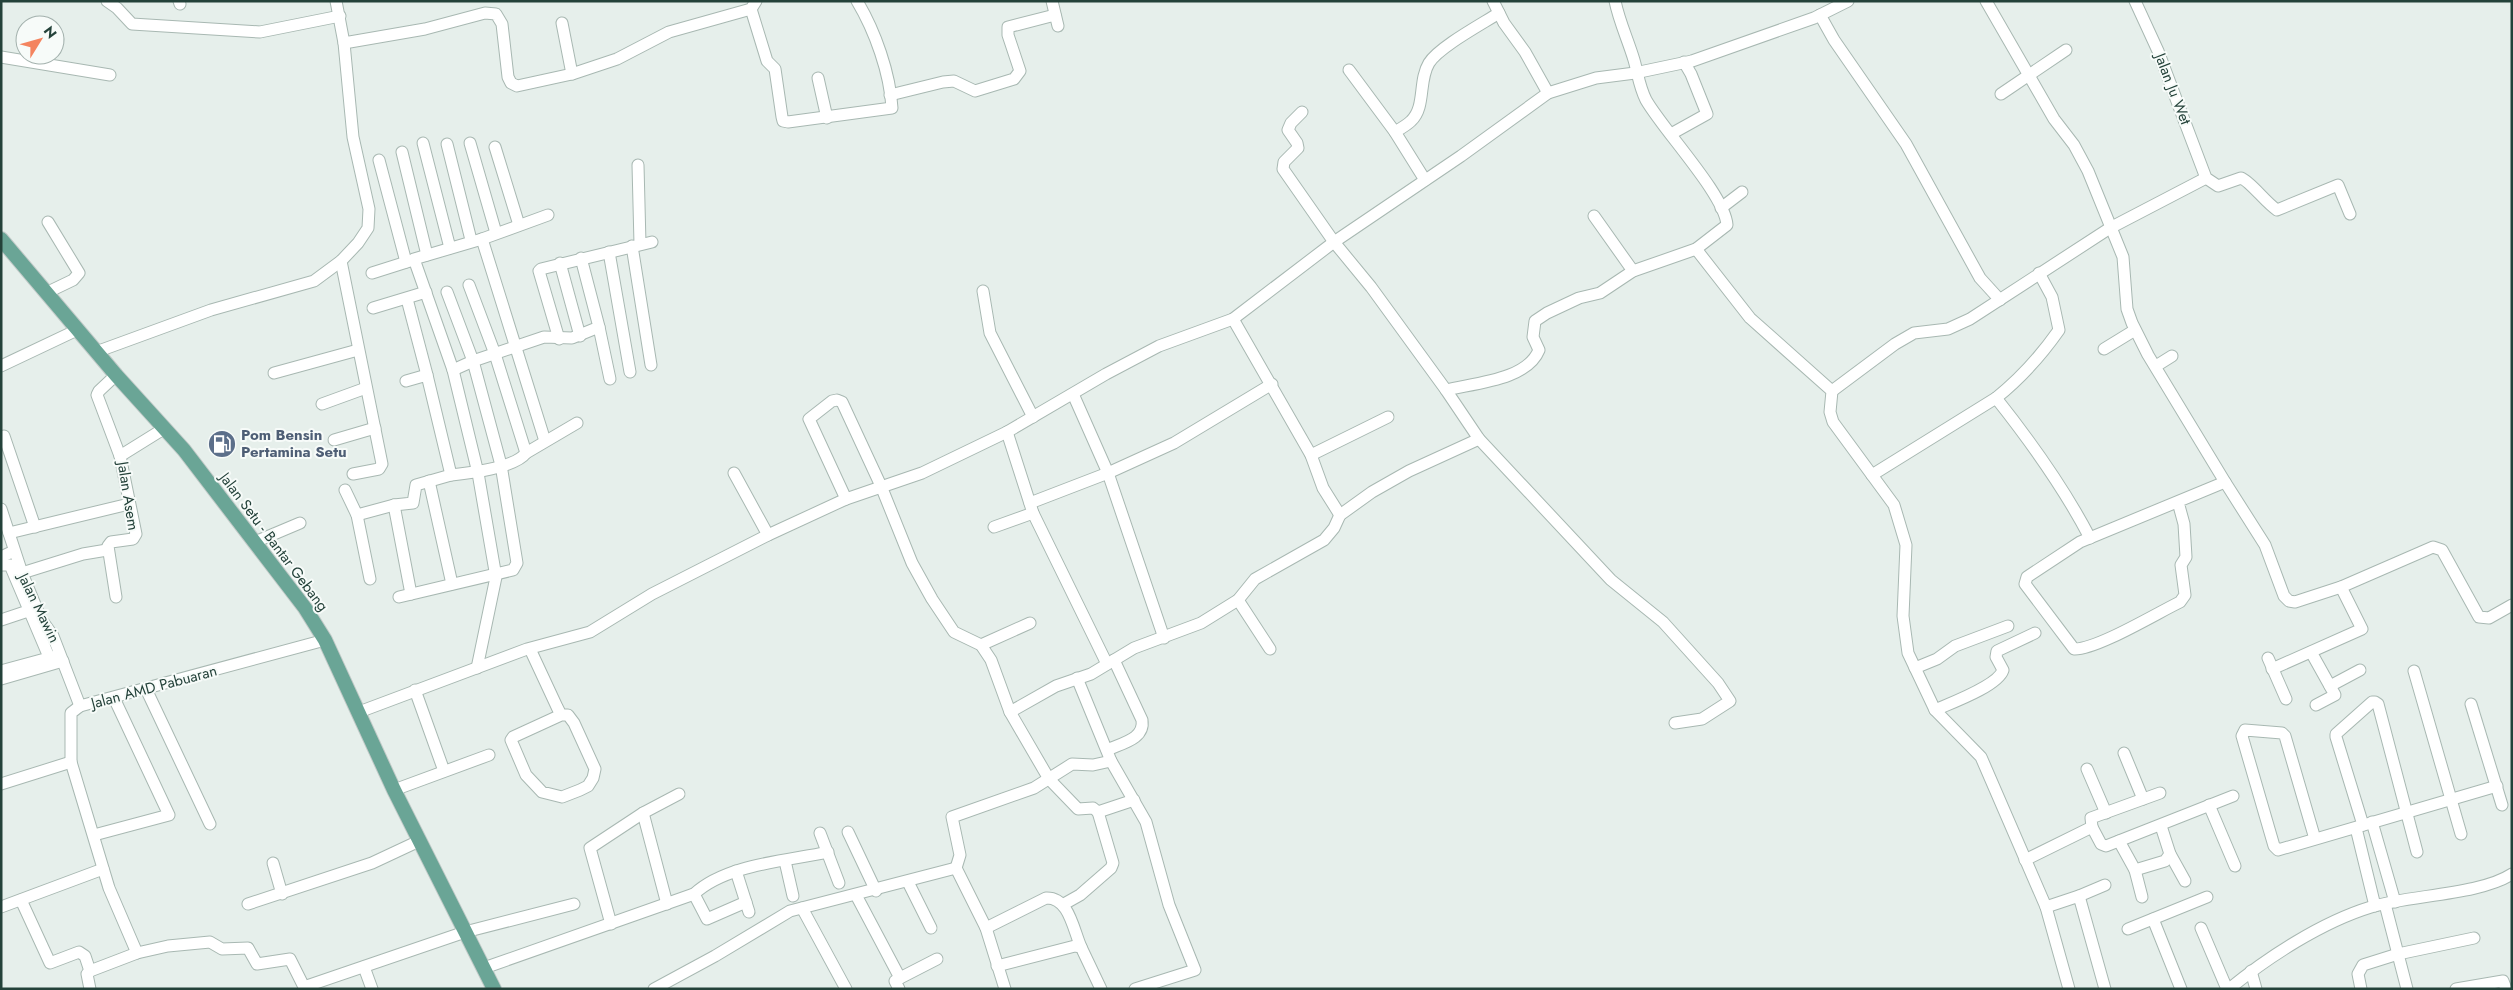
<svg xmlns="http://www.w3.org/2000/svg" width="2513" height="990" font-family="Jost,sans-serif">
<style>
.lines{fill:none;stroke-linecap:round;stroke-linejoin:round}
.minor-casing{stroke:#a8b8b2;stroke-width:13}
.major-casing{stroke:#c2cac8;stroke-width:16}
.minor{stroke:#fff;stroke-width:11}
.major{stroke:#6aa596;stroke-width:14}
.labels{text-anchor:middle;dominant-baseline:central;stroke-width:4;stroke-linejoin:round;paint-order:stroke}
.street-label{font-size:15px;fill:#24423a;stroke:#f7fbf9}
.service-label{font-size:15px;font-weight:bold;fill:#4e5e75;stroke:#f7fbf9;text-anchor:start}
</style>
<rect width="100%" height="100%" fill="#e6efeb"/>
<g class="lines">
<defs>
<g id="minor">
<polyline points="107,1 117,8 132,24 260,32 340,16"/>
<polyline points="179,1 180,4"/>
<polyline points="336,1 344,43 425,29 485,13 496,14 502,24 508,77 511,83 517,86 572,74 617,59 669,32 751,9 756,1"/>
<polyline points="1052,1 1058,26"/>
<polyline points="1493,1 1504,23 1525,52 1548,93"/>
<polyline points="1986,1 2054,119 2074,145 2088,171 2123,257 2127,309 2132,323 2148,355 2225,482 2265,545 2284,596 2289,601 2295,602 2341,587 2433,547 2442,550 2479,617 2489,618 2512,605"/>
<path d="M 2135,1 L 2158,51 L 2206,178 L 2218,186 L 2241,178 C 2250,181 2266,203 2277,210 L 2338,185 L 2350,214"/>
<path d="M 751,9 L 767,61 L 775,69 L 782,117 L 783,121 L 788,122 L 892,108 C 890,73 875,31 857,1"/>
<polyline points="1820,15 1834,40 1906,144 1980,278 2000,300"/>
<polyline points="562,23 572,74"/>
<polyline points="1,57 110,75"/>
<polyline points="1349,70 1395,132 1425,180"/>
<polyline points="818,78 827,118"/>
<polyline points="2001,94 2066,50"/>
<polyline points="890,95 943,82 954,81 975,91 1014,79 1020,71 1008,35 1008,27 1055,15"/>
<polyline points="1302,112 1291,123 1288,130 1297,143 1298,148 1284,162 1283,169 1334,242 1371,287 1446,390 1479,439 1611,580 1663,622 1718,683 1730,701 1702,719 1675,723"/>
<path d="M 1395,132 C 1400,129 1407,125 1411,121 C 1426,107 1418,81 1429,63 C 1439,47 1482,24 1499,13"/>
<polyline points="1671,134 1707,114 1691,74 1684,62"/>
<polyline points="423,143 450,248"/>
<polyline points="470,143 496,233"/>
<polyline points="447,144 471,240"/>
<polyline points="495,147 519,225"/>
<polyline points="402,152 427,255"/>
<polyline points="379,160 406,262"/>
<polyline points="638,165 640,244"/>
<polyline points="1721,208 1742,192"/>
<polyline points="1594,216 1633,271"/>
<polyline points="482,239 545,441"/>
<polyline points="632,246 651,365"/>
<polyline points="1696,249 1750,318 1832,391 1830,412 1833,422 1894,505 1906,545 1903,616 1908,653 1935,710 1981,757 2046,907 2069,989"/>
<polyline points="609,252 630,372"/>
<polyline points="341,261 382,464 379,469 353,474"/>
<polyline points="560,263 580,336"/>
<polyline points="372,273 413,260"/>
<polyline points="469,285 495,354 526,453"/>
<polyline points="983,291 990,333 1033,417"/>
<polyline points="46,293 73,280 79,273 48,222"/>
<polyline points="407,299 427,375"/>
<polyline points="373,308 426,292"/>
<polyline points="1233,319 1311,455 1323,488 1340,515"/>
<polyline points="599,327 610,379"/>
<polyline points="559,339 539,271 541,269 652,242"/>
<polyline points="2104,349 2135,330"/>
<polyline points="96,352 211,310 314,281 341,261 358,243 368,228 369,209 353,137 344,43"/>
<polyline points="1,366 77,330"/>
<polyline points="2156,366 2172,356"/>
<polyline points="453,370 473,361 544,337 572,338 599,327 581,258"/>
<polyline points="274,373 358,350"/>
<polyline points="116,375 99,391 97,395 120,456"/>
<path d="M 406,381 L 427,375 L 451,475 C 469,473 515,468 526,453 L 577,423"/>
<path d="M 1446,390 C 1475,383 1527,380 1539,350 L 1533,337 L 1535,321 L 1547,313 L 1579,298 L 1600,293 L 1633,271 L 1696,249 L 1727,225 C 1725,195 1663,130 1646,100 C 1639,86 1638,74 1634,60 C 1628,40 1619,21 1615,1"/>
<polyline points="1832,391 1895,344 1914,333 1948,329 1970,319 2110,228 2206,178"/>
<polyline points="1073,394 1108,473 1164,638"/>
<path d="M 1996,398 C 2021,378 2040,357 2059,330 L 2052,297 L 2039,273"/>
<polyline points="322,404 366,388"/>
<polyline points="1007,432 1033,513 1107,664"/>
<polyline points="4,436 35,527"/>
<polyline points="334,440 375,428"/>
<polyline points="1311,455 1388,417"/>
<polyline points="734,473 768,535"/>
<path d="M 1872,475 L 1996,398 C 2031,442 2064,488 2090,538"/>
<polyline points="429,481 452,584"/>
<polyline points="345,490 357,515 370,579"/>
<polyline points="846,499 809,419 832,401 837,400 842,402 881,486 912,563 932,599 954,632 981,645 991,660 1010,712 1049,779 1078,809 1093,808 1098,812 1134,800"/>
<path d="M 2178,502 L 2184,524 L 2186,557 L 2181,565 L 2185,595 L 2180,602 C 2157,613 2096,650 2074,649 L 2025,584 L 2027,577 L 2080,542 L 2225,482"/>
<polyline points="1030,503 1108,473 1174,443 1272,384"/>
<polyline points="394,505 411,594"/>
<polyline points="1,509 22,573 41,619 53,636 80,706"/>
<polyline points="357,515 394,505 413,503 416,485 451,475"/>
<polyline points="994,527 1033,513"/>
<polyline points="9,533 129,504"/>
<polyline points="255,542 300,523"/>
<polyline points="1,557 14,551"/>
<polyline points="1,565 10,565 49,657"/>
<polyline points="22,573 83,554 107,550"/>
<polyline points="116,597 108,546 111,542 133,539 136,534 120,456 165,428"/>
<polyline points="399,597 513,570 517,563 501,465 473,361 447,292"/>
<polyline points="1238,600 1270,649"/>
<polyline points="1,620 28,611"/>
<polyline points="981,645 1030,623"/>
<polyline points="530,649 557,707 561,715 568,715 574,723 595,769 593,778 588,786 580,790 562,797 542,792 526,775 511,740 513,737 561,715"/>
<polyline points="2311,652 2335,695 2316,705"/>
<polyline points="2268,658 2286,699"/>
<polyline points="477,668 496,577 478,473 453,370 414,259 482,239 548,215"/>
<polyline points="1915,668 1937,659 1955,646 2008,626"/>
<polyline points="2272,669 2362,629 2341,587"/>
<polyline points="1,671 56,656"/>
<polyline points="2414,671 2461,834"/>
<polyline points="1077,678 1111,761 1146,822 1169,905 1195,970 1135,989"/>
<polyline points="1,679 63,661"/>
<polyline points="2330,686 2360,670"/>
<polyline points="146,689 210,824"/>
<polyline points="415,690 444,771"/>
<polyline points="2471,704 2502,805"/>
<path d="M 1935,710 C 1951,703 1998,686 2003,670 L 1996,657 L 1997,651 L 2035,633"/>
<polyline points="359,712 527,649 590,632 652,594 768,535 846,499 922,473 1007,432 1106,374 1159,346 1233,319 1334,242 1461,156 1548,93 1596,78 1635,73 1692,61 1814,18 1848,1"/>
<polyline points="1010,712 1056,686 1091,674 1134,648 1201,623 1238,600 1255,579 1324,540 1334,528 1340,515 1372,492 1409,471 1479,439"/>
<path d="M 1107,750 C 1122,743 1145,739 1142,720 L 1114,660"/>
<polyline points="2124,753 2143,799"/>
<polyline points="2087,769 2106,813"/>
<polyline points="1,784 71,762"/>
<polyline points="394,790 489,755"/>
<polyline points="2209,805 2235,866"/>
<polyline points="643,813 667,904"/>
<polyline points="2372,822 2395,902"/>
<polyline points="2363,825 2336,737 2336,734 2372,702 2375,702 2378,704 2417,852"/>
<polyline points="2092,827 2091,818 2160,793"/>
<polyline points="2356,828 2375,906"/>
<polyline points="848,832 876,891"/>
<polyline points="820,833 839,883"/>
<polyline points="94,835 169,815 114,698"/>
<polyline points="2315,839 2285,736 2282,733 2245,730 2242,736 2274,846 2278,850 2497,786"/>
<polyline points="2119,841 2135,870 2165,861 2170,854 2161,826"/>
<polyline points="2170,854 2185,881"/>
<polyline points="2025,860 2092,827 2101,844 2106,846 2233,796"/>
<polyline points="785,861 793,896"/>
<polyline points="273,863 282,894"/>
<polyline points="2135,870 2142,897"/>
<polyline points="736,871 749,912"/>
<polyline points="908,882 931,928"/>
<polyline points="694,894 707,919 746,902"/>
<polyline points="856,895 900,978 895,981 899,989"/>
<polyline points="2079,896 2105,885"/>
<polyline points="21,900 50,963 79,952 85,956 90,971 137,953 168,946 210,942 222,949 248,948 257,964 290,959 304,987 465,932 574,904"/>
<polyline points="248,904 372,863 419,841"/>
<polyline points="1064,904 1080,895 1111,868 1113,863 1098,812"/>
<polyline points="2385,904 2407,989"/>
<polyline points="1,907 103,869"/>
<polyline points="2046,907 2079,896 2105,989"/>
<polyline points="802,908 846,989"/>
<polyline points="2153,919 2181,989"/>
<polyline points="611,924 590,848 643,813 679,794"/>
<path d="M 986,928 L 1046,898 C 1069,897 1073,929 1081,947"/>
<polyline points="2201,928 2227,989"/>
<polyline points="2128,929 2207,897"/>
<polyline points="137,953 109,888 71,762 71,713 80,706 325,640"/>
<polyline points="997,966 1075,946 1081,947 1101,989"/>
<polyline points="364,967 372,989"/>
<path d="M 484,968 L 694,894 C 726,864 787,861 828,852"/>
<polyline points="90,971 87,974 90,989"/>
<polyline points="2251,971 2256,989"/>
<polyline points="900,978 937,959"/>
<polyline points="654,989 715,956 790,911 956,868"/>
<polyline points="1005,989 986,928 956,868 960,855 952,817 1034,788 1072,764 1093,765 1111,761"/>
<path d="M 2229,989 C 2268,957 2322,922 2371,907 C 2409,895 2480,895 2512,874"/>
<polyline points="2361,989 2358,974 2363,965 2398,954 2474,938"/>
<polyline points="2456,989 2503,981 2506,989"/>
</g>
<polyline id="major" points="1,239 116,375 184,450 305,608 325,640 394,790 494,989"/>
</defs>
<use href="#minor" class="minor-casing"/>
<use href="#major" class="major-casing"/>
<use href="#minor" class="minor"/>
<use href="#major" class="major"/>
</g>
<defs>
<symbol id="fuel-disc" viewBox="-11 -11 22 22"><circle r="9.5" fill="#5c6f8a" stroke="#f7fbf9"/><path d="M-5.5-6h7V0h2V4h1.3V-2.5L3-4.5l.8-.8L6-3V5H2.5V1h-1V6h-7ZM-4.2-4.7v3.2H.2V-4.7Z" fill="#fff"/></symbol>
</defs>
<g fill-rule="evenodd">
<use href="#fuel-disc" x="206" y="428" width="32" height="32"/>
</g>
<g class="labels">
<g class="street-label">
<text transform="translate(2173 89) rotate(69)">Jalan Ju Wet</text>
<text transform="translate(128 496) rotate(81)">Jalan Asem</text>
<text transform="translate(274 542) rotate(53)">Jalan Setu - Bantar Gebang</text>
<text transform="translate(39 608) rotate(64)">Jalan Mawin</text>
<text transform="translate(154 687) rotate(-15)">Jalan AMD Pabuaran</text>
</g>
<g class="service-label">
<text x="241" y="435">Pom Bensin<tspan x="241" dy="17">Pertamina Setu</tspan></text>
</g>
</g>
<rect width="2513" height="990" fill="none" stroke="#24423a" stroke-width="5"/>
<g transform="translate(40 40) rotate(53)"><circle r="24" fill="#f7fbf9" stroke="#a3b1ad"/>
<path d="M0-4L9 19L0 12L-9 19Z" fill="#f4845f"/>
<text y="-8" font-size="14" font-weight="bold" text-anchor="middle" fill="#24423a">N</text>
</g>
</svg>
